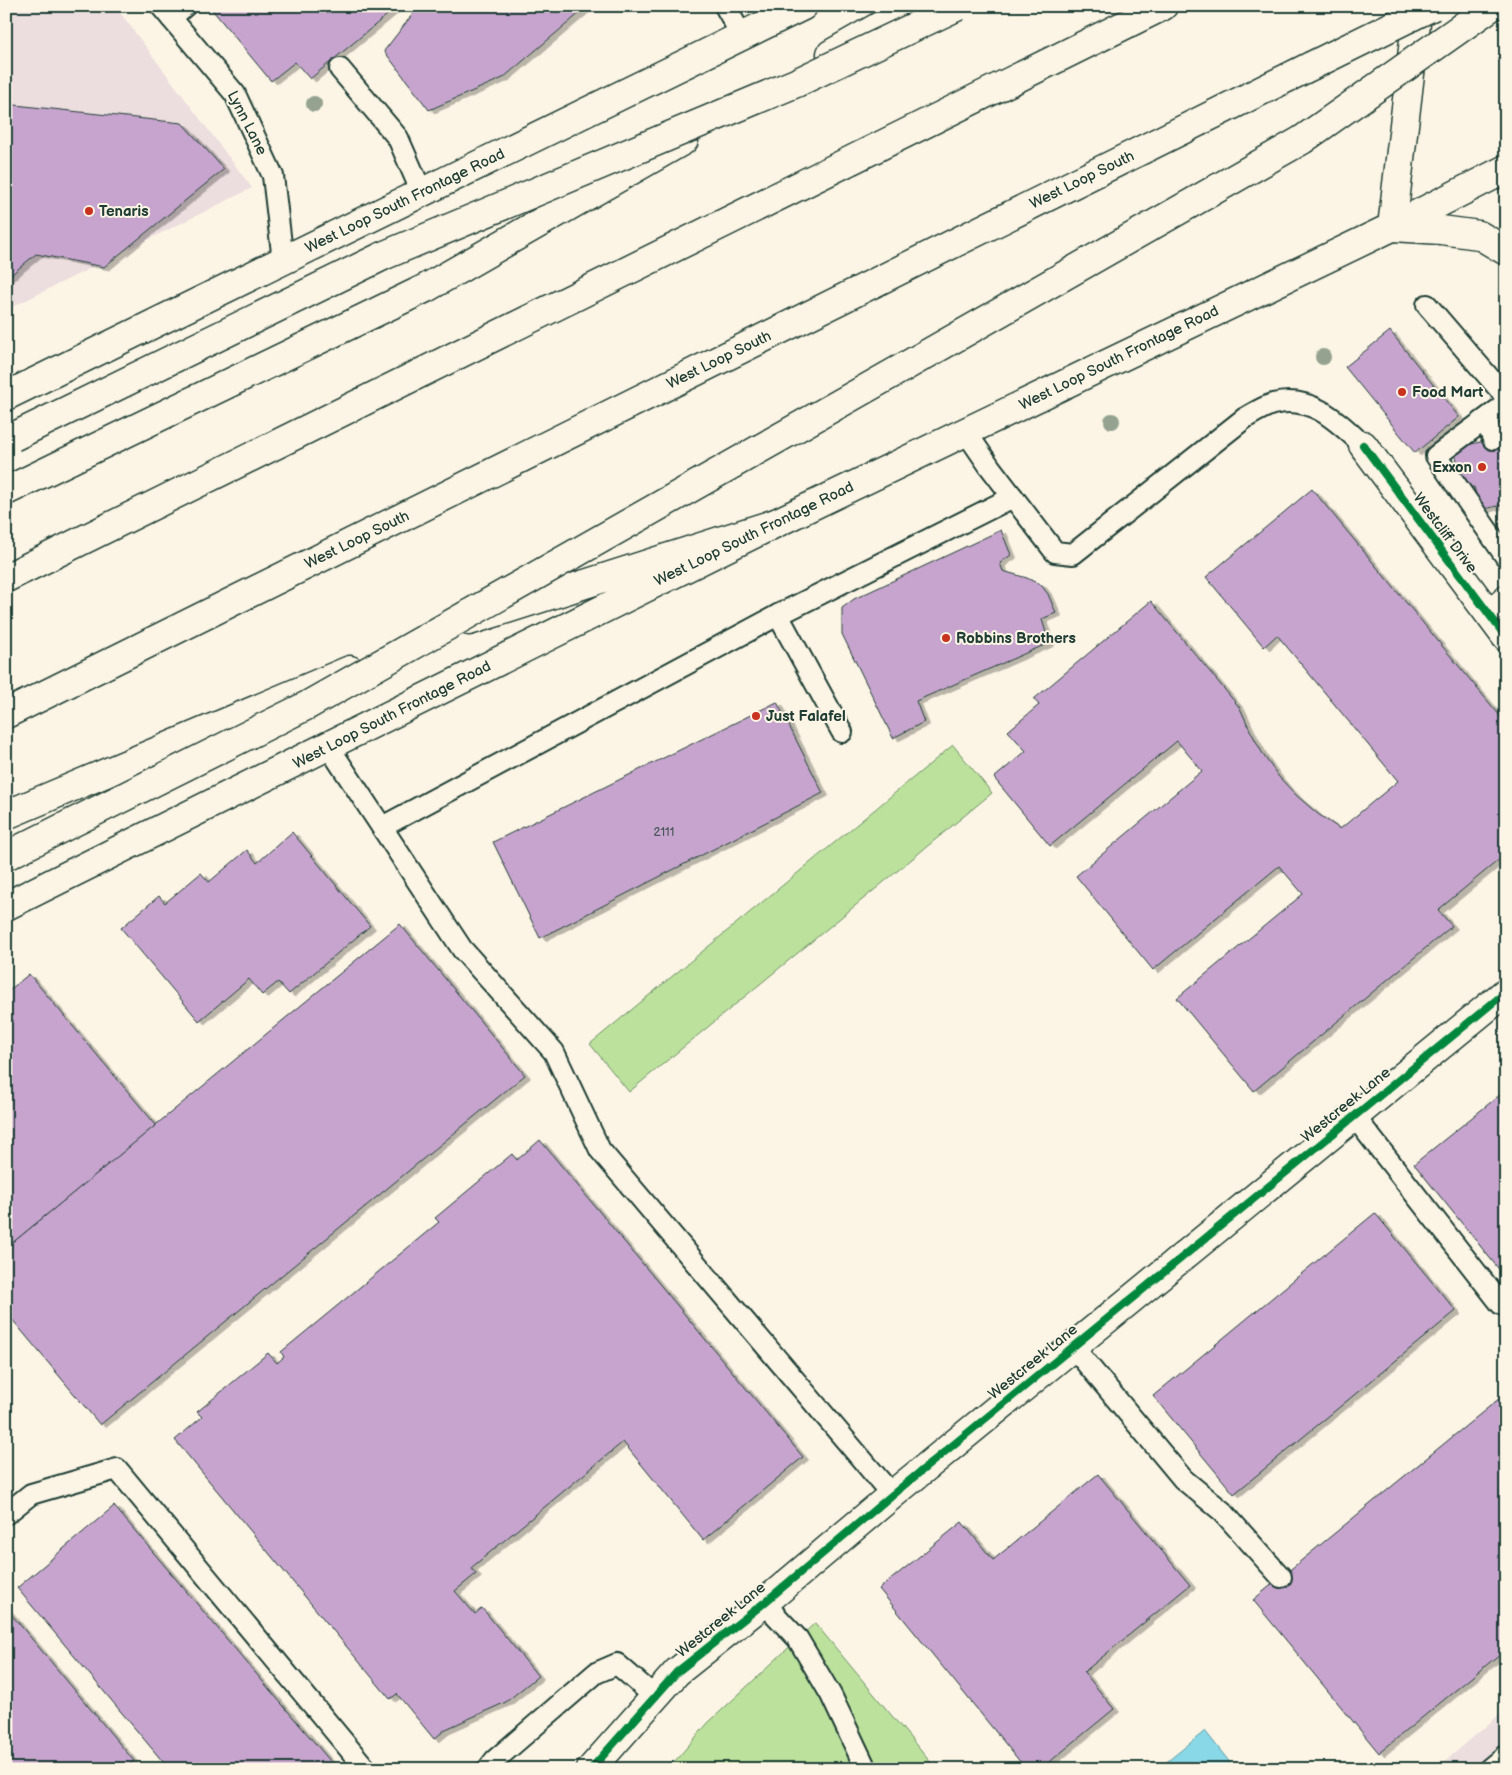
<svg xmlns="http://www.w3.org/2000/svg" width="1512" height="1775" font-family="'Balsamiq Sans',sans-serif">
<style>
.built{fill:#ecddde}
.green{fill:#bce19c;stroke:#6e8f68}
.water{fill:#89d8e8;stroke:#5f9aa0}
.building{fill:#c6a4ce;stroke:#1f3d34;filter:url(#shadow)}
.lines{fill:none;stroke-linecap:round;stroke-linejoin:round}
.service-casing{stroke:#1f3d34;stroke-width:24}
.minor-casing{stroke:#1f3d34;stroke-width:31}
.secondary-casing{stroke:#1f3d34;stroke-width:31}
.motorway-casing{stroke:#1f3d34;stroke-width:31}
.service{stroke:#fcf5e5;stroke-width:20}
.minor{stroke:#fcf5e5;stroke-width:28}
.secondary{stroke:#fcf5e5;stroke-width:28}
.motorway{stroke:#fcf5e5;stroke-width:28}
.motorway-bridge-casing{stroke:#1f3d34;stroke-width:31;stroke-linecap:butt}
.motorway-bridge{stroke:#fcf5e5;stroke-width:28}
.cycleway-casing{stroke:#fcf5e5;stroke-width:11}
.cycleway{stroke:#00873e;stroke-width:8}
.tree{fill:#94a28f}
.poi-dot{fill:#c8321e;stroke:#fcf5e5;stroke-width:2}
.labels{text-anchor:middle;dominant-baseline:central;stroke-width:4;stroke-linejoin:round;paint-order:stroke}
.number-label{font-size:12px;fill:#49575a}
.street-label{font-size:15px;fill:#1f3d34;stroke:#fcf5e5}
.poi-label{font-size:15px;font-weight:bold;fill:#1f3d34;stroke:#fcf5e5;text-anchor:start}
</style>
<defs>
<filter id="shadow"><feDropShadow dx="5.5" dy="3" stdDeviation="0" flood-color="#0004"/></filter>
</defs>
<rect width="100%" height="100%" fill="#fcf5e5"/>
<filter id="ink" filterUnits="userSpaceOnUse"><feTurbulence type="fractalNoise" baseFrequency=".02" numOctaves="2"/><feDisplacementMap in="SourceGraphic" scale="10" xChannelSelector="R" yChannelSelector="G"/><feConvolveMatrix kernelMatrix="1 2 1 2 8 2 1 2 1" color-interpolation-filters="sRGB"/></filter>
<g filter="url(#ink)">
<g class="built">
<polygon points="6,6 115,6 252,188 6,310"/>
<polygon points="1506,1709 1506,1769 1436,1769"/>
</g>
<g class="green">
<polygon points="953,745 992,793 629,1092 590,1044"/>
<polygon points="815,1623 936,1769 668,1769 708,1723"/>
</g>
<polygon class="water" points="1205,1731 1235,1769 1158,1769"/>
<g class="building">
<polygon points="209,6 398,6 310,79 295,62 271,81"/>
<polygon points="419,6 588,6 503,78 429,110 384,51"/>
<polygon points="6,104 182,123 224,169 104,267 36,254 6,279"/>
<polygon points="1390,331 1459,417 1415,453 1345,367"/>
<polygon points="1506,436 1506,504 1480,510 1474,487 1463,489 1454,448"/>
<polygon points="1312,489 1506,723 1506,854 1438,910 1452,926 1254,1091 1177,998 1303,894 1279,866 1153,970 1076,876 1202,771 1177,741 1050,846 994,778 1026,751 1008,731 1039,705 1034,699 1151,601 1240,708 1251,732 1264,756 1279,777 1297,796 1318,814 1340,829 1398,781 1277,635 1264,647 1206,577"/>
<polygon points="1001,530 1011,555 1000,563 1003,571 1027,578 1041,585 1048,594 1056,613 1042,619 1049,643 916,701 924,722 893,738 842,634 842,608 854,599"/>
<polygon points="777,702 823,793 540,938 493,842"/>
<polygon points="292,832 370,926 289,994 278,982 262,995 249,979 199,1021 121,928 159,896 165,903 201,873 209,882 247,850 257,863"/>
<polygon points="400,924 525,1075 100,1425 6,1312 6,1248"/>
<polygon points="29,974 156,1125 6,1248 6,993"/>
<polygon points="1506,1090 1506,1278 1414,1164"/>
<polygon points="540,1140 803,1457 703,1540 623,1442 471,1568 476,1574 455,1591 475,1614 482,1608 538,1676 506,1702 446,1729 434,1739 397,1694 390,1699 175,1440 202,1417 197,1412 268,1353 277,1363 284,1357 281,1352 439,1222 435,1218 512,1154 517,1160"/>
<polygon points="1375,1213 1456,1311 1234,1494 1153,1396"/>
<polygon points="1506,1393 1506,1649 1379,1753 1253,1600"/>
<polygon points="1098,1474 1190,1585 1084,1672 1114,1709 1041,1769 1026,1769 879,1589 962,1522 993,1560"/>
<polygon points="114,1506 337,1769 169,1769 17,1588"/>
<polygon points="6,1608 134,1761 125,1769 6,1769"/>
</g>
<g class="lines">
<defs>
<g id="service">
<polyline points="161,6 235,94 273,176 283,261"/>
<polyline points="725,6 742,36"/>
<polyline points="171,18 185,6"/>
<polyline points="340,69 398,138 422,193"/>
<polyline points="1427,305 1506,397"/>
<polyline points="1506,404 1436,456 1506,557"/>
<polyline points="1486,420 1493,439"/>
<path d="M 966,432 L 990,467 L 1055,552 L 1073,554 L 1245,418 C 1254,413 1263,407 1273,404 C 1311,394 1337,421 1363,445"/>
<polyline points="1487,612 1506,595"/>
<polyline points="778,615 842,732"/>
<polyline points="329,747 462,949 554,1052 600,1150 892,1495"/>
<polyline points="382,827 778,615 1013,497"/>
<polyline points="1354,1116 1501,1304 1506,1306"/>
<polyline points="1073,1347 1183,1479 1223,1512 1281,1577"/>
<polyline points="6,1514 31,1494 117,1469 366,1769"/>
<polyline points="764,1603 798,1639 831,1695 866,1769"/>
<polyline points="488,1769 495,1760 596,1673 617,1664 655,1697"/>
<polyline points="1489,1769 1506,1755"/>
</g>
<g id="minor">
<polyline points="1363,445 1506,637"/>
<polyline points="591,1769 677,1672 764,1603 892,1495 1506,992"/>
</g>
<g id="secondary">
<polyline points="1392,227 1418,6"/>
<polyline points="1393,227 1441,230 1479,235 1506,251"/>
<polyline points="6,396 803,6"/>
<polyline points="6,906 776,523 1392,227 1506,169"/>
</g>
<g id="motorway">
<polyline points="831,54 915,6"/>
<polyline points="904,367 1302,140"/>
<polyline points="6,491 426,288 684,140"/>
<polyline points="6,578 1163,6"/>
<polyline points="469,621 776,523"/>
<polyline points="6,714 1311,66"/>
<polyline points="6,815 350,670"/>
</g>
</defs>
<use href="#service" class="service-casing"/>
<use href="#minor" class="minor-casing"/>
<use href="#secondary" class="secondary-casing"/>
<use href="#motorway" class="motorway-casing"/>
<use href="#service" class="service"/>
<use href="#minor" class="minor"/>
<use href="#secondary" class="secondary"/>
<use href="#motorway" class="motorway"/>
<defs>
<g id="motorway-bridge">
<polyline points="1311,66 1433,6"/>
<polyline points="1302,140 1492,6"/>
<polyline points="13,437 385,255 796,83 958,6"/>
<polyline points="6,856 308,705 904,367"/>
</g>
</defs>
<use href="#motorway-bridge" class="motorway-bridge-casing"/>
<use href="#motorway-bridge" class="motorway-bridge"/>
<defs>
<g id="cycleway">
<polyline points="1363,445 1506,637"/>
<polyline points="591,1769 677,1672 764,1603 892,1495 1506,992"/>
</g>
</defs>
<use href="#cycleway" class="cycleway-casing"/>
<use href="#cycleway" class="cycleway"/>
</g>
<g class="tree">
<circle cx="314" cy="104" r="8"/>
<circle cx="1323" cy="357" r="8"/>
<circle cx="1112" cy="421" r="8"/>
</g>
</g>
<g class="poi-dot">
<circle cx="89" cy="211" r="5"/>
<circle cx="1402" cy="392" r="5"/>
<circle cx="1482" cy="467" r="5"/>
<circle cx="946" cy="638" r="5"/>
<circle cx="756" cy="716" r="5"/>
</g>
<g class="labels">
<g class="number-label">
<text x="664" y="832">2111</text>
</g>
<g class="street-label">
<text transform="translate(247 123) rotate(63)">Lynn Lane</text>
<text transform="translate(1082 180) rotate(-26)">West Loop South</text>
<text transform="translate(405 201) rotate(-26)">West Loop South Frontage Road</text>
<text transform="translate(1119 358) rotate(-26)">West Loop South Frontage Road</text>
<text transform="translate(719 360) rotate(-26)">West Loop South</text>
<text transform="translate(1445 533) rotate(53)">Westcliff Drive</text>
<text transform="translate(754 534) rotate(-26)">West Loop South Frontage Road</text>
<text transform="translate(357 540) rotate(-26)">West Loop South</text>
<text transform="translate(392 715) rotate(-27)">West Loop South Frontage Road</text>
<text transform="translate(1346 1105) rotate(-39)">Westcreek Lane</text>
<text transform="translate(1033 1362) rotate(-39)">Westcreek Lane</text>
<text transform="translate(721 1620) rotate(-39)">Westcreek Lane</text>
</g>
<g class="poi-label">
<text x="99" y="211">Tenaris</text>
<text x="1412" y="392">Food Mart</text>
<text x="1472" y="467" text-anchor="end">Exxon</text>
<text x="956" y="638">Robbins Brothers</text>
<text x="766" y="716">Just Falafel</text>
</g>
</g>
<rect width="1512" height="1775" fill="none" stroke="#fcf5e5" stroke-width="25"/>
<rect x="12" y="12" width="1487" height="1750" fill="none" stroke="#1f3d34" stroke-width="2" filter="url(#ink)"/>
</svg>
